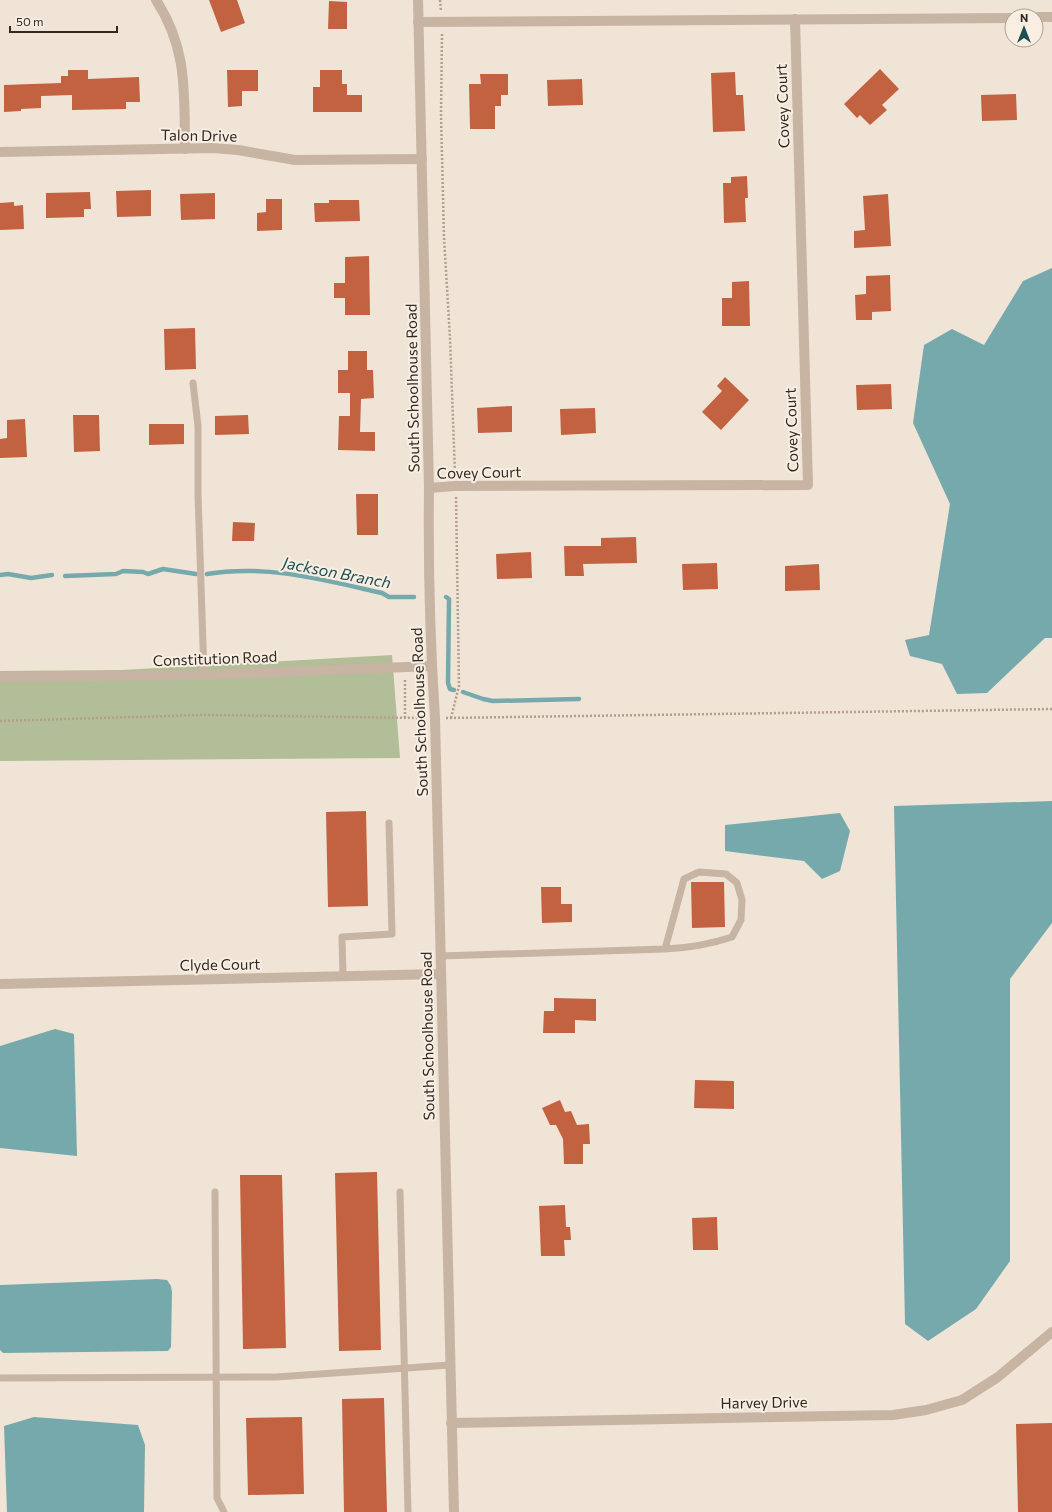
<svg xmlns="http://www.w3.org/2000/svg" width="1052" height="1512" font-family="Commissioner,sans-serif">
<style>
.green{fill:#b1be97}
.water{fill:#76a9ac}
.lines{fill:none;stroke-linecap:round;stroke-linejoin:round}
.stream{stroke:#76a9ac;stroke-width:4.5}
.building{fill:#c36241}
.path{stroke:#b39e8d;stroke-width:2.5;stroke-dasharray:2 2;stroke-linecap:butt}
.service{stroke:#c7b4a3;stroke-width:7}
.minor{stroke:#c7b4a3;stroke-width:10}
.tertiary{stroke:#c7b4a3;stroke-width:10}
.labels{text-anchor:middle;dominant-baseline:central;stroke-width:4;stroke-linejoin:round;paint-order:stroke}
.street-label{font-size:15px;fill:#322925;stroke:#f8eee2}
.water-label{font-size:16px;font-style:italic;fill:#1c4e52;stroke:#f8eee2}
</style>
<rect width="100%" height="100%" fill="#f0e4d6"/>
<polygon class="green" points="392,655 400,758 0,761 0,671 122,670"/>
<g class="water">
<polygon points="1052,268 1052,638 1045,638 987,693 957,694 942,664 910,656 905,640 929,635 950,504 913,423 924,345 952,329 984,345 1023,281"/>
<polygon points="1052,801 1052,923 1010,979 1010,1261 976,1309 928,1341 905,1324 894,806"/>
<polygon points="840,813 850,831 840,871 822,879 804,861 725,851 725,825"/>
<polygon points="55,1029 74,1034 77,1156 0,1148 0,1046"/>
<polygon points="157,1279 167,1280 171,1286 172,1292 171,1347 168,1351 3,1353 0,1350 0,1285"/>
<polygon points="34,1417 138,1425 145,1445 144,1512 7,1512 4,1426"/>
</g>
<g class="lines">
<g class="stream">
<path d="M 207,574 C 266,564 324,580 382,593 L 389,597 L 414,597"/>
<polyline points="0,575 8,574 31,578 52,575"/>
<polyline points="65,576 116,574 123,571 143,572 148,574 163,569 196,574"/>
<polyline points="446,597 449,599 448,683 450,689 454,690"/>
<polyline points="463,692 483,699 493,701 579,699"/>
</g>
</g>
<g class="building">
<polygon points="209,0 237,0 245,23 221,32"/>
<polygon points="329,1 347,2 347,29 328,29"/>
<polygon points="880,69 899,89 882,105 887,110 870,125 860,115 857,118 844,104"/>
<polygon points="68,70 88,70 88,79 139,77 140,102 126,102 126,109 72,110 72,95 41,96 41,108 21,109 21,111 4,112 4,85 61,83 61,76 68,76"/>
<polygon points="227,70 258,70 258,91 242,91 242,106 228,107"/>
<polygon points="320,70 342,70 342,84 347,84 347,95 362,95 362,112 313,112 313,87 320,87"/>
<polygon points="735,72 736,95 743,95 745,131 713,132 711,73"/>
<polygon points="480,74 508,74 508,95 501,95 501,106 495,106 495,129 470,129 469,84 481,84"/>
<polygon points="582,79 583,105 548,106 547,80"/>
<polygon points="1016,94 1017,120 982,121 981,95"/>
<polygon points="747,176 748,198 745,198 746,222 724,223 723,183 731,183 731,177"/>
<polygon points="151,190 151,216 117,217 116,191"/>
<polygon points="90,192 91,209 84,209 84,217 46,218 46,193"/>
<polygon points="215,193 215,219 181,220 180,194"/>
<polygon points="888,194 891,246 854,248 854,231 865,230 863,196"/>
<polygon points="266,199 282,199 282,230 257,231 257,213 266,212"/>
<polygon points="329,200 359,200 360,221 315,222 314,203 329,203"/>
<polygon points="14,202 14,206 23,205 24,229 0,230 0,203"/>
<polygon points="369,256 370,315 345,315 345,298 334,298 334,283 345,283 345,257"/>
<polygon points="890,275 891,311 872,312 872,320 856,320 855,295 866,294 866,276"/>
<polygon points="749,281 750,326 722,326 722,298 732,298 732,282"/>
<polygon points="195,328 196,369 165,370 164,329"/>
<polygon points="348,351 367,351 367,370 373,370 374,398 361,399 360,432 375,432 375,451 338,450 339,416 350,416 350,393 338,393 338,370 348,370"/>
<polygon points="725,377 749,400 721,430 702,412 722,391 717,386"/>
<polygon points="891,384 892,409 857,410 856,385"/>
<polygon points="512,406 512,432 478,433 477,408"/>
<polygon points="595,408 596,433 561,435 560,409"/>
<polygon points="73,415 99,415 100,451 74,452"/>
<polygon points="248,415 249,434 215,435 215,416"/>
<polygon points="25,419 27,457 0,458 0,439 7,438 7,420"/>
<polygon points="149,424 184,424 184,444 149,445"/>
<polygon points="356,494 378,494 378,535 357,535"/>
<polygon points="233,522 255,523 254,541 232,541"/>
<polygon points="636,537 637,563 583,564 584,576 565,576 564,546 601,546 601,538"/>
<polygon points="531,552 532,578 497,579 496,554"/>
<polygon points="717,563 718,589 683,590 682,564"/>
<polygon points="819,564 820,590 785,591 785,566"/>
<polygon points="366,811 368,906 328,907 326,812"/>
<polygon points="691,882 724,882 725,927 692,928"/>
<polygon points="541,887 561,887 561,904 572,904 572,922 542,923"/>
<polygon points="554,998 596,999 596,1021 575,1020 575,1033 543,1033 544,1011 554,1011"/>
<polygon points="695,1080 734,1081 734,1109 694,1108"/>
<polygon points="560,1100 565,1112 571,1111 577,1125 589,1124 590,1144 583,1144 583,1164 564,1164 563,1139 556,1125 550,1125 542,1108"/>
<polygon points="377,1172 381,1350 339,1351 335,1173"/>
<polygon points="240,1175 282,1175 286,1348 243,1349"/>
<polygon points="565,1205 566,1227 570,1227 571,1240 564,1240 565,1256 541,1256 539,1206"/>
<polygon points="717,1217 718,1250 693,1250 692,1218"/>
<polygon points="384,1398 387,1512 344,1512 342,1399"/>
<polygon points="302,1417 304,1494 248,1495 246,1418"/>
<polygon points="1052,1423 1052,1512 1018,1512 1016,1424"/>
</g>
<g class="lines">
<g class="path">
<polyline points="440,0 441,11"/>
<polyline points="442,34 441,115 444,237 450,338 455,474"/>
<polyline points="405,718 405,679"/>
<polyline points="446,718 1052,709"/>
<polyline points="451,718 459,686 456,497"/>
<polyline points="0,721 203,715 423,718"/>
</g>
<g class="service">
<polyline points="193,383 198,426 198,494 204,675"/>
<path d="M 440,956 L 665,949 C 688,948 711,944 732,937 L 741,920 L 742,900 L 737,883 L 726,874 L 699,872 L 684,879 L 665,949"/>
<polyline points="343,976 342,937 392,934 389,823"/>
<polyline points="215,1192 217,1498 224,1512"/>
<polyline points="400,1192 408,1512"/>
<polyline points="0,1378 276,1377 450,1365"/>
</g>
<g class="minor">
<path d="M 156,0 C 188,49 184,93 185,149"/>
<polyline points="1036,17 1052,17"/>
<polyline points="418,22 1012,18"/>
<polyline points="0,152 213,148 238,150 295,160 422,159"/>
<polyline points="429,488 455,486 808,485 795,19"/>
<polyline points="0,677 204,675 432,666"/>
<polyline points="0,984 441,974"/>
<polyline points="451,1423 893,1415 926,1410 962,1400 998,1377 1052,1332"/>
</g>
<path class="tertiary" d="M 418,0 L 429,488 C 428,565 430,641 435,718 L 454,1512"/>
</g>
<g class="labels">
<g class="street-label">
<text transform="translate(782 106) rotate(-92)">Covey Court</text>
<text transform="translate(199 135) rotate(1)">Talon Drive</text>
<text transform="translate(412 388) rotate(-91)">South Schoolhouse Road</text>
<text transform="translate(791 430) rotate(-92)">Covey Court</text>
<text transform="translate(479 472) rotate(-1)">Covey Court</text>
<text transform="translate(215 658) rotate(-2)">Constitution Road</text>
<text transform="translate(419 712) rotate(-92)">South Schoolhouse Road</text>
<text transform="translate(220 964) rotate(-1)">Clyde Court</text>
<text transform="translate(427 1036) rotate(-91)">South Schoolhouse Road</text>
<text transform="translate(764 1402) rotate(-1)">Harvey Drive</text>
</g>
<g class="water-label">
<text transform="translate(337 572) rotate(11)">Jackson Branch</text>
</g>
</g>
<g transform="translate(1024 28)"><circle r="19" fill="#f8eee2" stroke="#a99f96"/>
<path d="M0-3L7 15L0 10L-7 15Z" fill="#1c4e52"/>
<text y="-6" font-size="11" font-weight="bold" text-anchor="middle" fill="#322925">N</text>
</g>
<path d="M10 26v6h107v-6" fill="none" stroke="#322925" stroke-width="2"/>
<text x="16" y="26" font-size="12" fill="#322925" stroke="#f8eee2" stroke-width="3" paint-order="stroke">50 m</text>
</svg>
